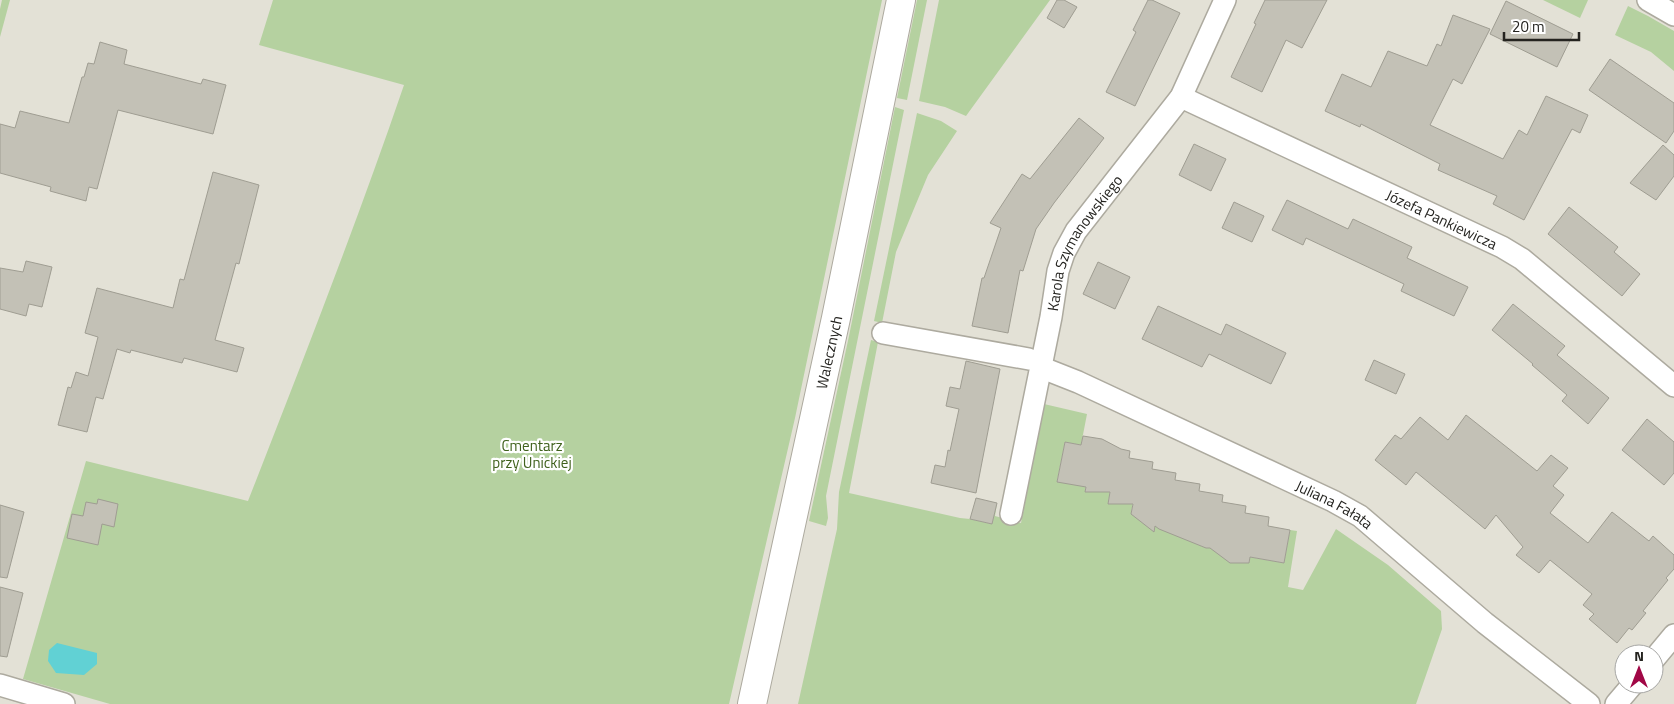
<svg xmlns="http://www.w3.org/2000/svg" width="1674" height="704" font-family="'Titillium Web',sans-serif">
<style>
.green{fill:#b5d1a0}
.water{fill:#61d1d4}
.building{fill:#c3c1b6;stroke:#9f9d92}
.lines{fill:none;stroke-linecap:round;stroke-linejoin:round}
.street-casing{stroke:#adaa9f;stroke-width:24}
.secondary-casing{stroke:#adaa9f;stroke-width:30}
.street{stroke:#fff;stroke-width:21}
.secondary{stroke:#fff;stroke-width:28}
.labels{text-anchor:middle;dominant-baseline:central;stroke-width:4.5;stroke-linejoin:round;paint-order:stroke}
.street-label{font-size:15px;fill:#24231f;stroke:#fff}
.park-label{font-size:15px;fill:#3f611c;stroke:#fff}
</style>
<rect width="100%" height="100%" fill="#e3e1d6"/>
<g class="green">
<polygon points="2,0 10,0 0,37 0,9"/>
<path d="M 273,0 L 882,0 L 795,418 L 729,704 L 110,704 L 23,679 L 86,461 L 248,501 C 302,363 356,225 404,85 L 259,45 Z"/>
<polygon points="917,0 927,0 907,100 897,98"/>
<polygon points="939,0 1050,0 966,116 945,107 919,101"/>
<polygon points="1543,0 1588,0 1580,18"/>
<polygon points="1628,6 1648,16 1674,31 1674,71 1651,52 1615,35"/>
<polygon points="895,107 904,110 826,496 828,518 826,526 809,521 849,336"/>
<polygon points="917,113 941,121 957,131 928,175 896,252 882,323 874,321"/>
<polygon points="871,340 878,342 849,493 960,518 970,519 992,524 997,503 995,516 1021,523 1044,404 1087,414 1081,445 1065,442 1057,481 1087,479 1085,492 1086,491 1110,491 1108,504 1133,501 1131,514 1203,535 1201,548 1204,535 1249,563 1250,557 1284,563 1290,530 1297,531 1288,587 1303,590 1336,529 1388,565 1441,611 1442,629 1416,704 798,704 837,529 839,492"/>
</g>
<polygon class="water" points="57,643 97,653 97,664 84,675 56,673 48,661 49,650"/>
<g class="building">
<polygon points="1057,0 1064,0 1077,7 1064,28 1047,18"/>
<polygon points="1148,0 1152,0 1180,13 1135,106 1106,92 1136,32 1133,30"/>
<polygon points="1265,0 1327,0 1302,48 1286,40 1262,92 1231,77 1256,24 1254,23"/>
<polygon points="1506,1 1573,34 1557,67 1490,34"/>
<polygon points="1453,15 1490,29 1462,84 1453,79 1430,125 1503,159 1519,130 1527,135 1546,96 1588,115 1580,133 1572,129 1524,220 1493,204 1497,196 1438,170 1440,164 1361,124 1360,127 1325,111 1342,74 1371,87 1388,51 1427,66 1437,44 1441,46"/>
<polygon points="100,42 127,50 124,64 201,84 203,79 226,85 213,134 118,110 97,189 89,187 86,201 50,191 51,187 0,173 0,124 15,128 20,111 69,123 82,77 84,77 88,63 94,64"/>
<polygon points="1610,59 1674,103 1674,131 1666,143 1589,90"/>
<polygon points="1079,118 1104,138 1054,203 1036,229 1023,271 1020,270 1008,333 972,326 982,278 984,278 1001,228 990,223 1022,174 1030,179"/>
<polygon points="1194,144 1226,159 1211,191 1179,175"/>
<polygon points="1663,145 1674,155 1674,176 1656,200 1630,183"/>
<polygon points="213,172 259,185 239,264 236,263 215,340 244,348 237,372 184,358 182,363 131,350 130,353 117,349 103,399 96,397 87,432 58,425 68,387 71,388 76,372 88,376 98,337 85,333 97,288 173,308 180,279 184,280"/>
<polygon points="1287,200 1348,229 1353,219 1412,247 1407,258 1468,287 1454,316 1401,291 1404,284 1306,238 1303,245 1272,230"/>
<polygon points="1234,202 1264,216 1252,242 1222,228"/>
<polygon points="1569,207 1618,247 1614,252 1640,274 1622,296 1548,234"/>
<polygon points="26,261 52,267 42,307 29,304 26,316 0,309 0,268 23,272"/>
<polygon points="1098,262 1130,277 1115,309 1083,294"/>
<polygon points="1513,304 1565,346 1557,355 1609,398 1588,424 1562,401 1567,395 1532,365 1533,364 1492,330"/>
<polygon points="1158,306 1221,335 1226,324 1286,353 1271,384 1209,354 1202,367 1142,339"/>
<polygon points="1374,360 1405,374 1396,394 1365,380"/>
<polygon points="966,361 1000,369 976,493 931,483 935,465 945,467 948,450 950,451 959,409 946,406 950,387 960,389"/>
<polygon points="1466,415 1537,471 1551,455 1568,468 1553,486 1564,495 1550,513 1588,543 1612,512 1649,541 1653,536 1674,555 1674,569 1666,578 1668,580 1643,611 1646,613 1632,630 1629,628 1617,643 1589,619 1594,614 1583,605 1592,594 1550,560 1539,573 1516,555 1523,547 1496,515 1485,529 1416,472 1406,485 1375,460 1395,435 1401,439 1420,417 1448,440"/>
<polygon points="1647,419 1674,442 1674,473 1664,485 1622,450"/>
<polygon points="1083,436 1102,439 1121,449 1130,451 1129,458 1153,462 1152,469 1176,473 1175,480 1200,484 1199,491 1223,495 1222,502 1246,506 1245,513 1269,517 1268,526 1290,530 1284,563 1250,557 1249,563 1230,563 1210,548 1206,548 1159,529 1155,526 1154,532 1131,514 1133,504 1108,504 1110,492 1085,492 1086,487 1057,482 1065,442 1081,445"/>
<polygon points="976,498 997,503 992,524 970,519"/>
<polygon points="98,499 118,504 114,527 102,524 98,545 67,538 72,514 83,516 86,502 97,504"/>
<polygon points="0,505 24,512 7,578 0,577"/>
<polygon points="0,587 23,593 7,657 0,656"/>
</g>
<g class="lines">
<defs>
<g id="street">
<polyline points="1648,0 1674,15"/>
<path id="s1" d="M 1181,97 L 1502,247 L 1522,259 L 1674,386"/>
<polyline points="883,333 1029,359"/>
<path id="s2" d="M 1040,367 L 1078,382 L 1333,501 L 1360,516 L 1485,623 L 1589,704"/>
<path id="s3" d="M 1011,514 L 1051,317 L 1058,271 L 1064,253 L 1076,231 L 1181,97 L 1225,0"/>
<polyline points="1654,659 1674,635"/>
<polyline points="0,685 64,704"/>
<polyline points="1616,704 1633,684"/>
</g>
<g id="secondary">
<path id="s4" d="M 752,704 L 836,318 L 901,0"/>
</g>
</defs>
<use href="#street" class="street-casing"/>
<use href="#secondary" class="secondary-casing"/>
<use href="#street" class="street"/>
<use href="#secondary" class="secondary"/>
</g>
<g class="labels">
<g class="street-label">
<text stroke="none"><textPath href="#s1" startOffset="288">Józefa Pankiewicza</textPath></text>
<text stroke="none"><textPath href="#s3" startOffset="284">Karola Szymanowskiego</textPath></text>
<text stroke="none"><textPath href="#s4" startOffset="360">Walecznych</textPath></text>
<text stroke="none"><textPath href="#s2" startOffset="325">Juliana Fałata</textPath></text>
</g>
<g class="park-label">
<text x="532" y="445">Cmentarz<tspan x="532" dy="17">przy Unickiej</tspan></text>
</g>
</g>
<g transform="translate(1639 669)"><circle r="24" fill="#ffffff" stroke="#a7a7a5"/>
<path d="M0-4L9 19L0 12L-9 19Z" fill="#a10746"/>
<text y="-8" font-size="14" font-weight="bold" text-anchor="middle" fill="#24231f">N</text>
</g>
<path d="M1504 32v8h75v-8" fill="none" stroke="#24231f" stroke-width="2.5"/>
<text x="1512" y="32" font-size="15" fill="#24231f" stroke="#ffffff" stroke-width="4" paint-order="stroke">20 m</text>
</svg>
